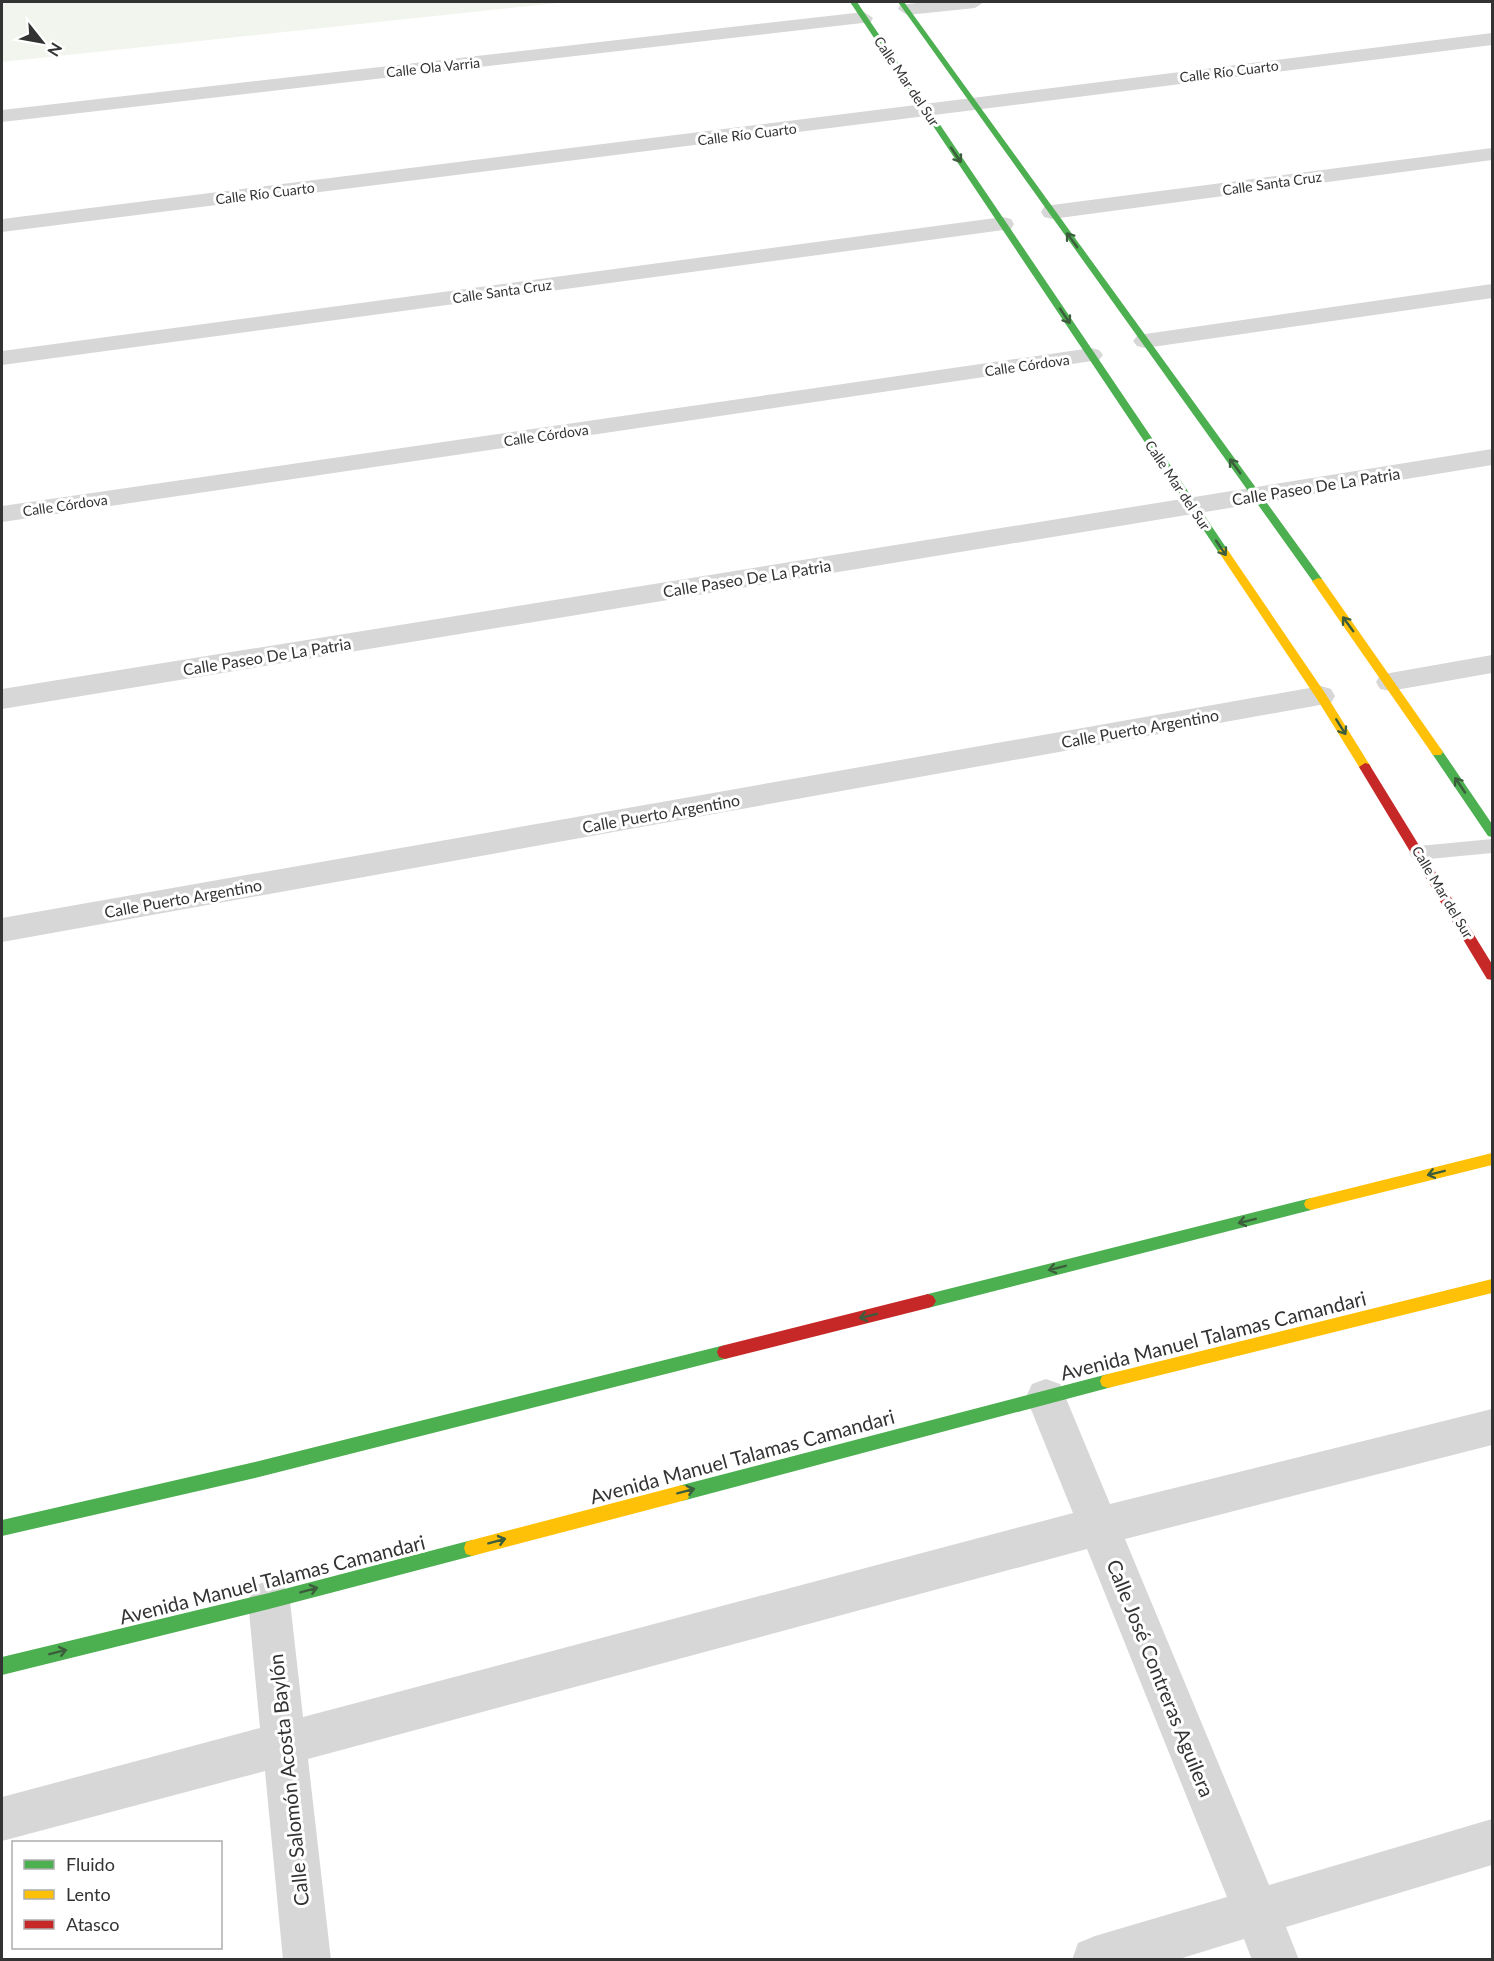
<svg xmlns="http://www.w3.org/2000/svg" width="1494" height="1961" font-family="Lato,sans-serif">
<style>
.green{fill:#f1f5ed}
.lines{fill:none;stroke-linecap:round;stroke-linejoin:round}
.lane{fill:#d7d7d7;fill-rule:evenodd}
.street{fill:#d7d7d7;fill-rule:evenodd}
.fast{fill:#4caf50;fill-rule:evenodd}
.slow{fill:#ffc107;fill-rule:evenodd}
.jam{fill:#c62828;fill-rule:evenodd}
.oneway{stroke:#3c5e3d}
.labels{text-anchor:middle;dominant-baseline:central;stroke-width:6;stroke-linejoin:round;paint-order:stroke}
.far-street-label{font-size:14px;fill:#333;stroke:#fff}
.street-label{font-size:16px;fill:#333;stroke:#fff}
.near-street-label{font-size:20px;fill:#333;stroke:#fff}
</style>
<rect width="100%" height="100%" fill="#fff"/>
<polygon class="green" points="2,2 567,2 2,62"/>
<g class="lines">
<polygon class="lane" points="1492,839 1492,853 1419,860 1412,858 1409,853 1412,848 1419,846"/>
<g class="street">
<polygon points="925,2 984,2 975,8 907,15 898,9 900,5"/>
<polygon points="864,12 873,18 871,22 2,122 2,110"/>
<polygon points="1492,33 1492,45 2,232 2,219"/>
<polygon points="1492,148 1492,160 1052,219 1044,217 1041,212 1044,207 1052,205"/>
<polygon points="1003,217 1011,219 1014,224 1011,229 2,365 2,351"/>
<polygon points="1492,284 1492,298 1145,348 1137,346 1133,341 1137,336 1145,334"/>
<polygon points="1091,348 1099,350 1103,355 1099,360 2,522 2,506"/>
<polygon points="1492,449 1492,465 2,709 2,689"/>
<polygon points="1492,655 1492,673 1390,691 1380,689 1376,682 1380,675 1390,673"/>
<polygon points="1321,686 1331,689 1335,696 1331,703 2,942 2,918"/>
<polygon points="1046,1379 1060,1384 1110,1504 1492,1409 1492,1445 1125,1539 1269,1885 1492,1819 1492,1865 1286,1927 1299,1960 1252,1960 1244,1939 1176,1960 1072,1960 1078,1943 1095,1936 1227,1897 1087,1549 308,1759 331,1960 283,1960 265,1771 2,1841 2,1797 260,1728 248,1601 254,1586 269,1580 284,1586 290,1601 303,1717 1073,1513 1026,1397 1032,1384"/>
</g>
<g class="fast">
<polygon points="850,2 857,2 1227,549 1227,553 1219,553"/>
<polygon points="898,2 904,2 1322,579 1322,583 1314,583"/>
<polygon points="1437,748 1441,749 1492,824 1492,837 1488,836 1433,755 1431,752 1433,749"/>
<polygon points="1311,1198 1316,1200 1318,1204 1316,1208 1311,1210 928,1308 923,1306 920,1301 923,1296 928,1294"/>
<polygon points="725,1345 731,1347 733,1352 731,1357 725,1359 255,1478 2,1536 2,1520 255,1462"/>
<polygon points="1108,1374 1114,1376 1116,1381 1114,1386 1108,1388 682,1501 676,1499 674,1493 676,1487 682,1485"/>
<polygon points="472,1540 478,1542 480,1548 478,1554 472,1556 269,1609 2,1675 2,1657 269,1593"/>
</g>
<g class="slow">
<polygon points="1223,548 1227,549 1325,693 1371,767 1369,770 1361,770 1317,699 1218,551"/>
<polygon points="1318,578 1322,579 1441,749 1443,752 1441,755 1433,755 1312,581"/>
<polygon points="1492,1153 1492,1165 1311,1210 1306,1208 1304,1204 1306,1200 1311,1198"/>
<polygon points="1492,1279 1492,1293 1108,1388 1102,1386 1100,1381 1102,1376 1108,1374"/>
<polygon points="682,1485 688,1487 690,1493 688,1499 682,1501 472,1556 466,1554 464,1548 466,1542 472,1540"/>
</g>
<g class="jam">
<polygon points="1365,763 1369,764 1492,964 1492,980 1487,979 1359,767"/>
<polygon points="928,1294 933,1296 936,1301 933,1306 928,1308 725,1359 719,1357 717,1352 719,1347 725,1345"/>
</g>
</g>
<defs><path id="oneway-shaft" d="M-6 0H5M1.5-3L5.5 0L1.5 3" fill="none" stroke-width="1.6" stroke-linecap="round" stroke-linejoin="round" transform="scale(1.5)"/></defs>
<g class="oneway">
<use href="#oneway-shaft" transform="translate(956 155) rotate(56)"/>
<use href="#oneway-shaft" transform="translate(1072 240) rotate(-126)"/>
<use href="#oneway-shaft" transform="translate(1065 316) rotate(56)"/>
<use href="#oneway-shaft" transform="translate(1235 466) rotate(-126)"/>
<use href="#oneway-shaft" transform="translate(1221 548) rotate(56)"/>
<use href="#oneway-shaft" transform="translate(1348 624) rotate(-126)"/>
<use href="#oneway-shaft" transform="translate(1341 727) rotate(58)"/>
<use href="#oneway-shaft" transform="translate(1460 785) rotate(-124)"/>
<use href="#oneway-shaft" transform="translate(1436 1173) rotate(166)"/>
<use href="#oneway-shaft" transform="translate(1247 1221) rotate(166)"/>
<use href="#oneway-shaft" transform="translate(1057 1268) rotate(166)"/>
<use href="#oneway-shaft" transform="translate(868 1316) rotate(166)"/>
<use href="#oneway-shaft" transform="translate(686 1491) rotate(-15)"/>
<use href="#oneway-shaft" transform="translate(497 1541) rotate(-15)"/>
<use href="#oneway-shaft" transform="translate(309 1590) rotate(-15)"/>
<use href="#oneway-shaft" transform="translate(58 1652) rotate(-14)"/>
</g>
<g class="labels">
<g class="far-street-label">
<text transform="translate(433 67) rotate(-6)">Calle Ola Varria</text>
<text transform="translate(1229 71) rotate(-7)">Calle Río Cuarto</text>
<text transform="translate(907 81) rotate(56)">Calle Mar del Sur</text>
<text transform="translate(747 134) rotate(-7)">Calle Río Cuarto</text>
<text transform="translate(1272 183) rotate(-8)">Calle Santa Cruz</text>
<text transform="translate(265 193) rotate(-7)">Calle Río Cuarto</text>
<text transform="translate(502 291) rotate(-8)">Calle Santa Cruz</text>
<text transform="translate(1027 365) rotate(-8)">Calle Córdova</text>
<text transform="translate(546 435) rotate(-8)">Calle Córdova</text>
<text transform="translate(1178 485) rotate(56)">Calle Mar del Sur</text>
<text transform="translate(65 505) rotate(-8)">Calle Córdova</text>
<text transform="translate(1443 892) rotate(59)">Calle Mar del Sur</text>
</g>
<g class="street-label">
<text transform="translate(1316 486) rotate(-9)">Calle Paseo De La Patria</text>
<text transform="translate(747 578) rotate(-9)">Calle Paseo De La Patria</text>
<text transform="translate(267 656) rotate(-9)">Calle Paseo De La Patria</text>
<text transform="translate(1140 728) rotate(-10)">Calle Puerto Argentino</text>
<text transform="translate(661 813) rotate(-10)">Calle Puerto Argentino</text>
<text transform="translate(183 898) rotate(-10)">Calle Puerto Argentino</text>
</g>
<g class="near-street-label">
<text transform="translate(1213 1335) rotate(-14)">Avenida Manuel Talamas Camandari</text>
<text transform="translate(742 1456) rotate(-15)">Avenida Manuel Talamas Camandari</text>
<text transform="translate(272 1579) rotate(-14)">Avenida Manuel Talamas Camandari</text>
<text transform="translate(1161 1678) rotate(68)">Calle José Contreras Aguilera</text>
<text transform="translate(288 1780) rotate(-96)">Calle Salomón Acosta Baylón</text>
</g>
</g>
<rect width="1494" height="1961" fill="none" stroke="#333333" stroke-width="6"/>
<rect x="12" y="1841" width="210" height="108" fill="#ffffff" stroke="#adadad" stroke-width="1.5"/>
<rect x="24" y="1860" width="30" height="9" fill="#4caf50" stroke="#adadad" stroke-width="1.5"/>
<text x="66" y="1871" font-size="18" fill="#333333">Fluido</text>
<rect x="24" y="1890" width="30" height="9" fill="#ffc107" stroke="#adadad" stroke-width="1.5"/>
<text x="66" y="1901" font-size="18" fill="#333333">Lento</text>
<rect x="24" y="1920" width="30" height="9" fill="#c62828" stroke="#adadad" stroke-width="1.5"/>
<text x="66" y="1931" font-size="18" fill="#333333">Atasco</text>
<g transform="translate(42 42) rotate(121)" stroke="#ffffff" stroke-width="4.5" paint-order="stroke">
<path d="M0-4.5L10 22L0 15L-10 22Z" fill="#333333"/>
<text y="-9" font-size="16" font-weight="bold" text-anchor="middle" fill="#333333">N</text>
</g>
</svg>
